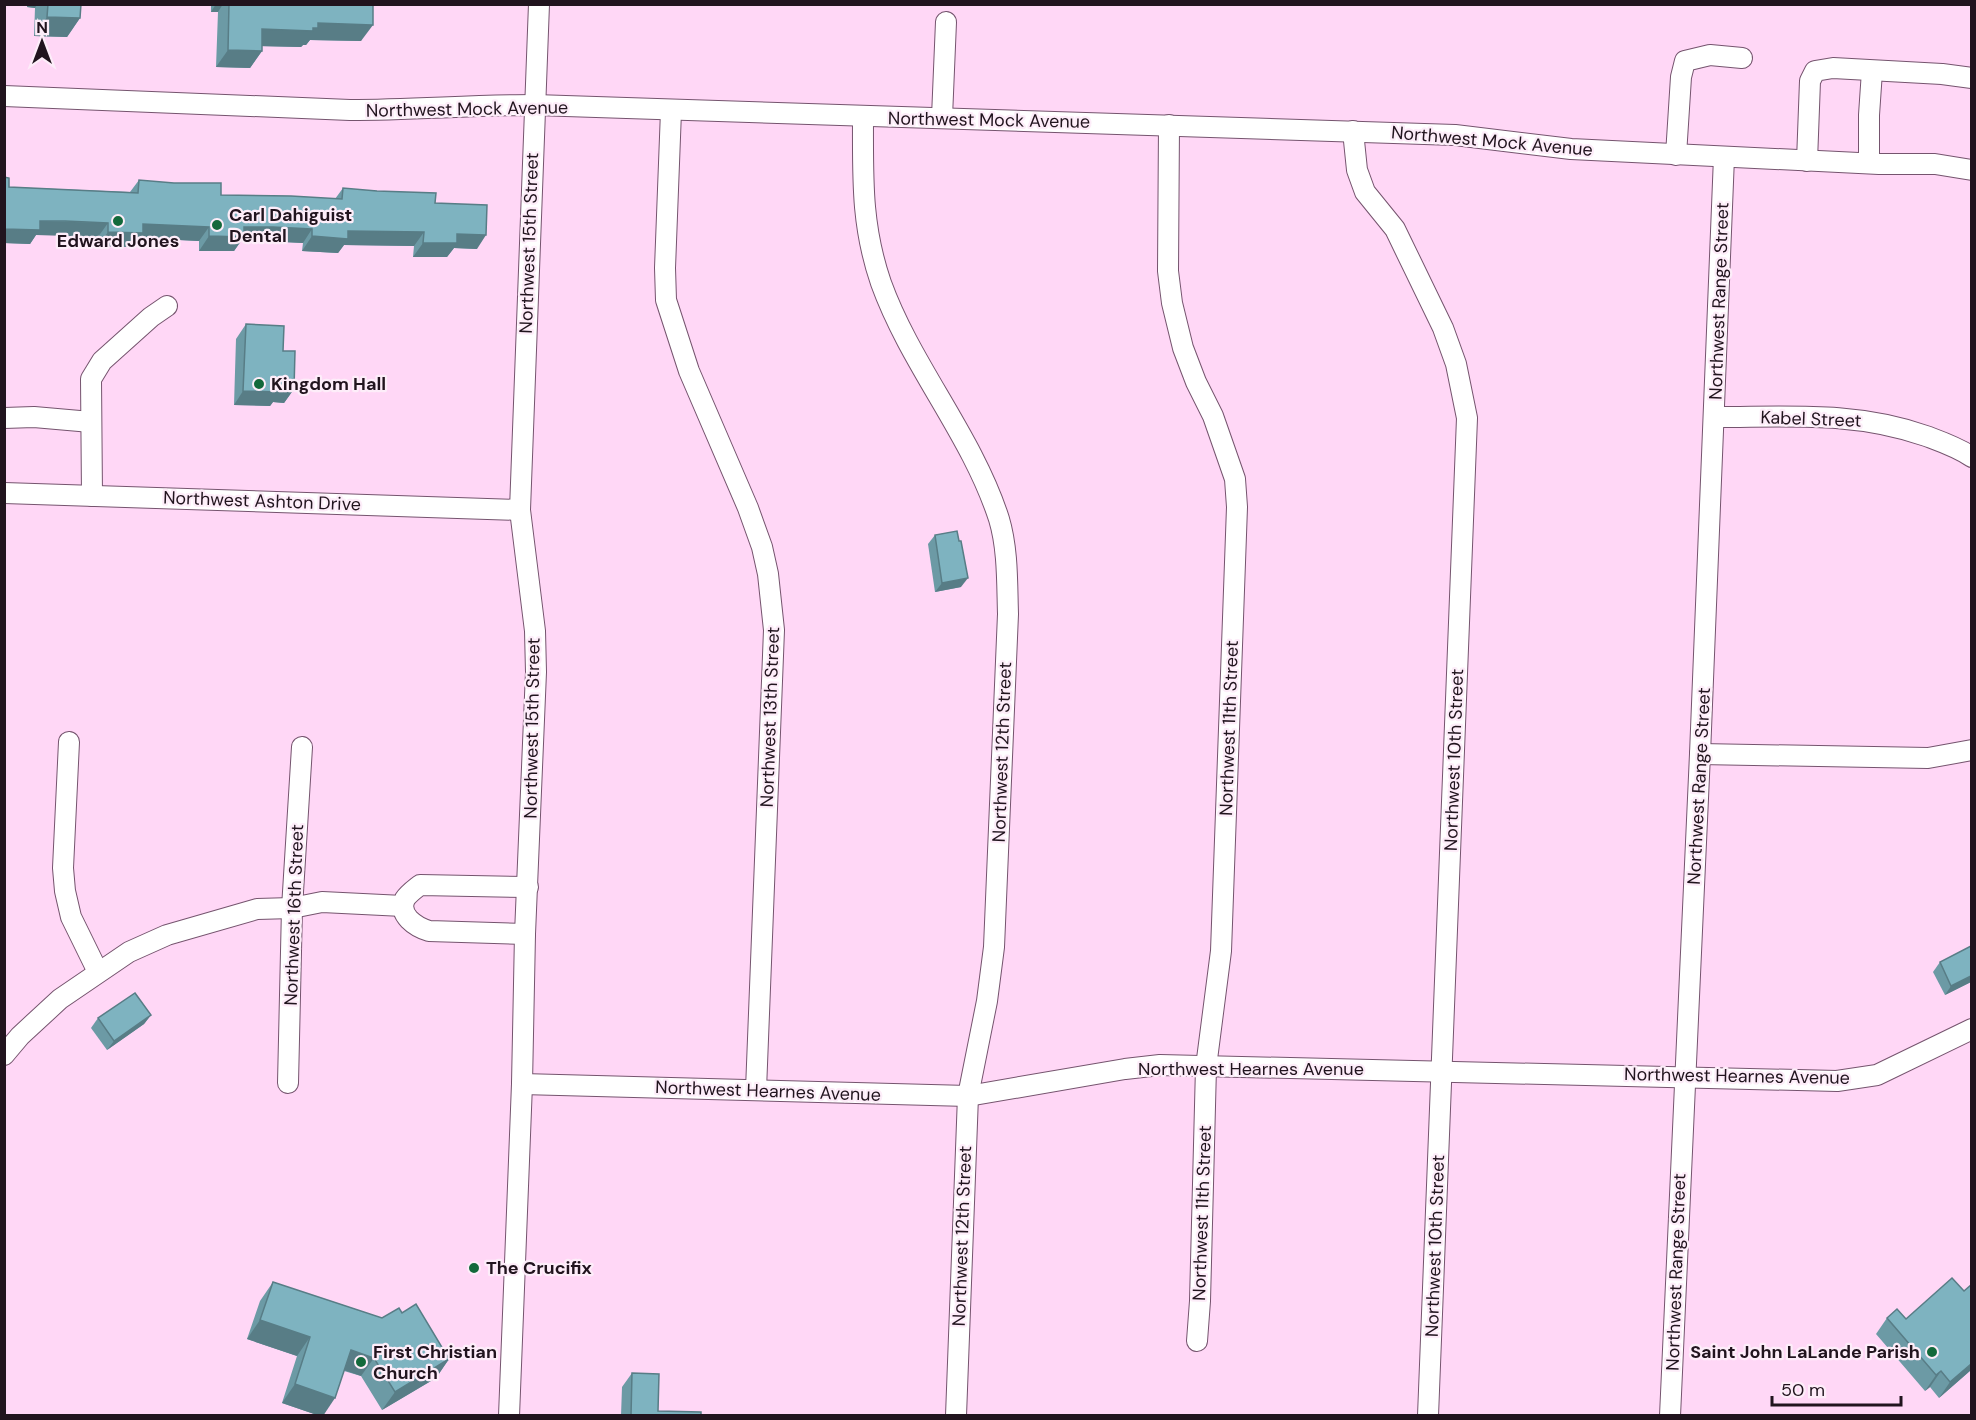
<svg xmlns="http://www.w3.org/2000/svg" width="1976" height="1420" font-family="'DM Sans',sans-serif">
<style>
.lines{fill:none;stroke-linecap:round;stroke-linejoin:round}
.minor-casing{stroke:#75546e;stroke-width:22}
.minor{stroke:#fff;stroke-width:20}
.wall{fill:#6c9aa5}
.shaded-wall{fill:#587d86}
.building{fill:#7eb3c0;stroke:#587d86;stroke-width:1.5}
.poi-dot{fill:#13693b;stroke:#fdedf9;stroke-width:2}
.labels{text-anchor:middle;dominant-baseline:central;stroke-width:4.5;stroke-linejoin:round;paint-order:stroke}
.street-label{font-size:18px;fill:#21141e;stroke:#fdedf9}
.poi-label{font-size:18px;font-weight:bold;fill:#21141e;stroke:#fdedf9;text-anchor:start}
</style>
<rect width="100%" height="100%" fill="#ffd7f6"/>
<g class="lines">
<defs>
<g id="minor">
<path d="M 4,96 L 350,110 C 412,110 473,105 535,105 L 1455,135 L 1571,149 L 1879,164 L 1935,164 L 1972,170"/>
<polyline points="671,111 665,268 666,300 689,371 748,508 762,547 768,574 774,630 756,1090"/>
<path d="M 863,117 C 863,177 861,225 881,283 C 911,366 972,435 999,519 C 1008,549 1007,583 1008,614 L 994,947 L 987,1001 L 968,1096 L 956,1416"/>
<polyline points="942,117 946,22"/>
<polyline points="1169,125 1168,271 1172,303 1183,348 1196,382 1213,416 1235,479 1237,507 1221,951 1206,1067 1200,1301 1197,1341"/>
<polyline points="1353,131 1357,170 1365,192 1395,229 1443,328 1456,364 1467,418 1428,1416"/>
<polyline points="1676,155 1681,77 1685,61 1710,55 1742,58"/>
<polyline points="1807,161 1810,81 1815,71 1833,68 1942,74 1972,78"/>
<polyline points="1869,163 1869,115 1872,71"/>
<path d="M 1715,417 C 1788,417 1856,411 1926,436 C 1942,442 1957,447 1972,457"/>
<polyline points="4,418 34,417 91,422"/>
<polyline points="4,493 520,510"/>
<polyline points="92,496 91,379 102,361 151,317 167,306"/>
<polyline points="69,742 63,868 65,891 71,917 98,972"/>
<polyline points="1700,754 1928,758 1972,750"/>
<path d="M 525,934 L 429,931 C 416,927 397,915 405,899 C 408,894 415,889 420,885 L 528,887"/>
<polyline points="4,1055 20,1036 60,999 129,952 167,935 257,909 292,908 322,902 403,906"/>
<polyline points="288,1083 292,908 302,747"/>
<polyline points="522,1084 968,1096 1125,1069 1160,1065 1837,1081 1877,1075 1972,1029"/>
<polyline points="509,1416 522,1084 525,934 536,672 535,631 520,510 539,4"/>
<polyline points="1670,1416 1700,754 1724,157"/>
</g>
</defs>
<use href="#minor" class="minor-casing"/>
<use href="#minor" class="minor"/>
</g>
<g class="wall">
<polygon points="27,4 81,4 80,18 67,37 34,36 35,8 27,7"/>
<polygon points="211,4 373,4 361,41 310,40 306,45 303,45 301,47 262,46 262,51 250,68 216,67 218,12 211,12"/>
<polygon points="4,177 9,187 130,192 139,180 221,195 335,199 343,188 435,203 477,249 454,248 447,257 413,257 414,246 344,245 338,253 302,251 303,243 263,241 241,241 234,251 199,251 199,241 139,238 133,247 98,246 98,237 55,235 36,235 30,244 4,243"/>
<polygon points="246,324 283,351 294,389 284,403 273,402 270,406 234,405 236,339"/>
<polygon points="935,535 961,587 935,592 928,544"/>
<polygon points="1940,962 1971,982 1945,995 1933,972"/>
<polygon points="151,1015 144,1024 107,1050 91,1028 98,1018"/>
<polygon points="273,1282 382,1318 402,1313 449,1359 436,1378 382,1410 361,1376 344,1371 323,1416 320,1416 282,1403 297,1356 247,1339 260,1301"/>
<polygon points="1887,1318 1906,1319 1971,1370 1939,1398 1930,1387 1925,1391 1876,1334"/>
<polygon points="632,1373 658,1411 701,1416 621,1416 622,1387"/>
</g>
<g class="shaded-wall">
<polygon points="29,4 37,4 35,8 27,7"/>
<polygon points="216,4 223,4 218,12 211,12"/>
<polygon points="47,17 80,18 67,37 34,36"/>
<polygon points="318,23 373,25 361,41 310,40 306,45 303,45 301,47 251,46 262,29"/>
<polygon points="228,50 262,51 250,68 216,67"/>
<polygon points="40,221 108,223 98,237 36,235 30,244 4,243 4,229"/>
<polygon points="143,224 209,227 199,241 139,238 133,247 98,246 108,232"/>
<polygon points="244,227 273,227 312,229 303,243 263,241 241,241 234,251 199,251 209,236"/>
<polygon points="348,231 424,232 414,246 344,245 338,253 302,251 312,236"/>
<polygon points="457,234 486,235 477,249 454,248 447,257 413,257 423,243"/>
<polygon points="280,388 294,389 284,403 273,402 270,406 234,405 243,391"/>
<polygon points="968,578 961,587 935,592 942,583"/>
<polygon points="1971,976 1971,982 1945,995 1951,986"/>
<polygon points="151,1015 144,1024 107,1050 114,1041"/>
<polygon points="260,1320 310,1337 297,1356 247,1339"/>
<polygon points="351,1350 374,1358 361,1376 338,1368"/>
<polygon points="449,1359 436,1378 382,1410 395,1392"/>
<polygon points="1971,1364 1971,1370 1939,1398 1950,1382"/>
<polygon points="1941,1371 1930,1387 1925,1391 1936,1375"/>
<polygon points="295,1384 335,1398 323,1416 320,1416 282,1403"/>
</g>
<g class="building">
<polygon points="48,4 81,4 80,18 47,17"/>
<polygon points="229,4 373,4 373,25 318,23 318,28 313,28 313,31 262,29 262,51 228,50"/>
<polygon points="4,177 9,178 9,187 138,193 139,180 174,183 221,183 221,195 291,196 342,199 343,188 377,191 436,193 435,203 487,205 486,235 457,234 457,243 423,243 424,232 348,231 348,239 312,236 312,229 273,227 244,227 244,237 209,236 209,227 143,224 143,233 108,232 108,223 65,221 40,221 40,230 4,229"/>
<polygon points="246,324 284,326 283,351 295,351 294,389 280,388 280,392 243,391"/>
<polygon points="957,531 959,541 961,541 968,578 942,583 935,535"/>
<polygon points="1971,946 1971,976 1951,986 1940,962"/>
<polygon points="135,993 151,1015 114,1041 98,1018"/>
<polygon points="1952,1278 1964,1291 1971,1285 1971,1364 1950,1382 1941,1371 1936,1375 1887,1318 1897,1309 1906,1319"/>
<polygon points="273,1282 382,1318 399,1308 402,1313 416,1304 449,1359 395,1392 374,1358 351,1350 335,1398 295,1384 310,1337 260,1320"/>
<polygon points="632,1373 659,1374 658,1411 701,1412 701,1416 631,1416"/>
</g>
<g class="poi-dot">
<circle cx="118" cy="221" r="6"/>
<circle cx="217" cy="225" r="6"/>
<circle cx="259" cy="384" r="6"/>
<circle cx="474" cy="1268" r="6"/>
<circle cx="1932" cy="1352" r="6"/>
<circle cx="361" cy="1362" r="6"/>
</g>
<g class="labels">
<g class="street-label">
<text transform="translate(467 109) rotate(-1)">Northwest Mock Avenue</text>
<text transform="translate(989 120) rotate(1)">Northwest Mock Avenue</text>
<text transform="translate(1492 141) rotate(5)">Northwest Mock Avenue</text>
<text transform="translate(529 243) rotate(-88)">Northwest 15th Street</text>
<text transform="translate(1719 301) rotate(-88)">Northwest Range Street</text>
<text transform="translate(1811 419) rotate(2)">Kabel Street</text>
<text transform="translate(262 501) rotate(2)">Northwest Ashton Drive</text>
<text transform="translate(770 717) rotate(-88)">Northwest 13th Street</text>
<text transform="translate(532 728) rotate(-89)">Northwest 15th Street</text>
<text transform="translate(1229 728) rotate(-88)">Northwest 11th Street</text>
<text transform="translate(1002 752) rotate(-88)">Northwest 12th Street</text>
<text transform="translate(1454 760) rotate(-88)">Northwest 10th Street</text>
<text transform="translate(1699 786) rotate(-87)">Northwest Range Street</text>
<text transform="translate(294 915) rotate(-88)">Northwest 16th Street</text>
<text x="1251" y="1069">Northwest Hearnes Avenue</text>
<text transform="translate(1737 1076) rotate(1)">Northwest Hearnes Avenue</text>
<text transform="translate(768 1091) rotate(2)">Northwest Hearnes Avenue</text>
<text transform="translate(1202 1213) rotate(-88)">Northwest 11th Street</text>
<text transform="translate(962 1236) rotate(-88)">Northwest 12th Street</text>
<text transform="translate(1435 1246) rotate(-88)">Northwest 10th Street</text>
<text transform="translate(1676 1272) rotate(-88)">Northwest Range Street</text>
</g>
<g class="poi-label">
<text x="229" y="215">Carl Dahiguist<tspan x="229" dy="21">Dental</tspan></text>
<text x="118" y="241" text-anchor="middle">Edward Jones</text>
<text x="271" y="384">Kingdom Hall</text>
<text x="486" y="1268">The Crucifix</text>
<text x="373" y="1352">First Christian<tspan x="373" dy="21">Church</tspan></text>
<text x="1920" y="1352" text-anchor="end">Saint John LaLande Parish</text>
</g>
</g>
<rect width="1976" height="1420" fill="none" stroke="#21141e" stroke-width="12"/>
<g transform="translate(42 42)" stroke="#fdedf9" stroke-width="4.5" paint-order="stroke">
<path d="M0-4.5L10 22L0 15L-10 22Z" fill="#21141e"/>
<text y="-9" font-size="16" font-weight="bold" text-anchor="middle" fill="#21141e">N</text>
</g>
<path d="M1772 1396v9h129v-9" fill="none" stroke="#21141e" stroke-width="3"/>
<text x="1781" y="1396" font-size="18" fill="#21141e" stroke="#fdedf9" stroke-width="4.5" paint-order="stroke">50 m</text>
</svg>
